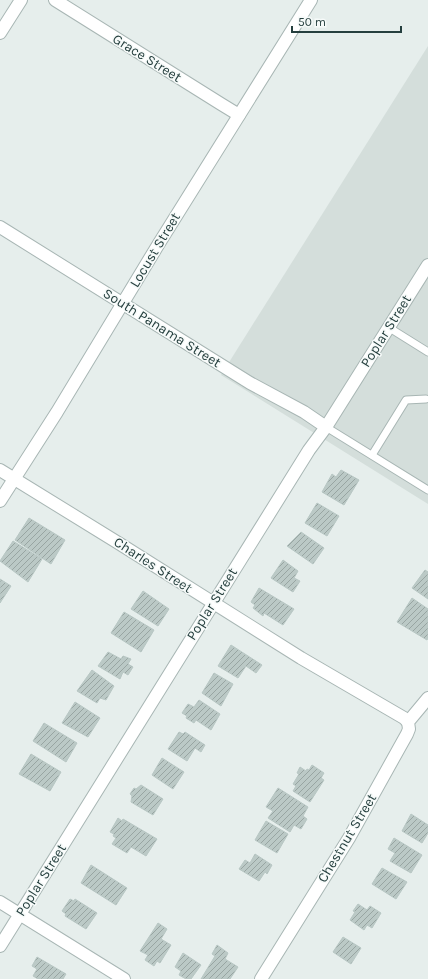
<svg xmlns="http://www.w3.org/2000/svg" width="428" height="979" font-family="Karla,sans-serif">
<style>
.built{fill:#d4dedb}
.building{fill:url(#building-hatch);stroke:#b8c7c4}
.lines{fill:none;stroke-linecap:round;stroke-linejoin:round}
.lane-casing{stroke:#a8b6b4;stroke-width:9}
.street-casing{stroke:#a8b6b4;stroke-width:14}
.lane{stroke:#fff;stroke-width:7}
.street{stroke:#fff;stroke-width:12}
.labels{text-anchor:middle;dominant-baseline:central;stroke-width:3;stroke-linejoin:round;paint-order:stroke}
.street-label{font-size:14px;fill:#253f3e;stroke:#f6faf9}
</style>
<defs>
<pattern id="building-hatch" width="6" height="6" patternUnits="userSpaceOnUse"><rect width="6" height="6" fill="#bbc9c6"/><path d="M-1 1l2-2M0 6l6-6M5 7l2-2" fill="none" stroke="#98a5a2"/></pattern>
</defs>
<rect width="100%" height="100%" fill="#e6eeec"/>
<polygon class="built" points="428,46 428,504 221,375"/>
<g class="building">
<polygon points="341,470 359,480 344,505 322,492 332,474 336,477"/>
<polygon points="317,503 339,516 327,536 305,523"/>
<polygon points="29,518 65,540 51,564 15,540"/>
<polygon points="301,532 324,548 313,564 287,546"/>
<polygon points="13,541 42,559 28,582 0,561"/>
<polygon points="283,560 298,571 294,578 300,581 293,592 271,578"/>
<polygon points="425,570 428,572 428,599 412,588"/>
<polygon points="0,579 11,586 0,603"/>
<polygon points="259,588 294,609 283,625 264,613 263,616 253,608 255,605 251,602"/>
<polygon points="143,591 169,609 158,626 131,609"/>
<polygon points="412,598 428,609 428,638 427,640 397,622"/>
<polygon points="124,612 154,630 141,652 111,633"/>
<polygon points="231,645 262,665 256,673 246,666 238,678 218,666"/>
<polygon points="108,652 121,659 123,656 131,659 128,664 133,667 128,675 123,672 120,679 98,666"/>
<polygon points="92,670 114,686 106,700 100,698 97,703 77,691"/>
<polygon points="214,673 233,684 221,706 202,693"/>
<polygon points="199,700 220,714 211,730 196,720 194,723 186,718 187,716 182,713 188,704 194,707"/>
<polygon points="75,702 100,718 88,737 62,723"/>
<polygon points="44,723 77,743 66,762 33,741"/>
<polygon points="179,732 183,734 185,732 205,745 201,752 195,748 187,761 168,749"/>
<polygon points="31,754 61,772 50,791 19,774"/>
<polygon points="162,758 184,772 173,789 152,775"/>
<polygon points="312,765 324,773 321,778 324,780 310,802 293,791 296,786 293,784 299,774 297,773 300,767 306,771 307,769 309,770"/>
<polygon points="141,785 163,799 153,815 131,802 132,796 130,794 134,788 136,789"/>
<polygon points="278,788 308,807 303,816 307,819 301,829 294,825 290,832 268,818 273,811 266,807"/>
<polygon points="411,814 428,825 428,833 422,843 402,831"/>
<polygon points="118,818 122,821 123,819 157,839 146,856 131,847 127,853 112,844 116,838 113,836 114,834 110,832"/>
<polygon points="266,821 288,834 277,853 255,840"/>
<polygon points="394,838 422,855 411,873 390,861 395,853 388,849"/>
<polygon points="255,854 272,865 267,874 265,872 259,881 239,869 245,860 250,863"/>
<polygon points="91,865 127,888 116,905 81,883"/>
<polygon points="382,868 407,882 396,899 372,884"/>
<polygon points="70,899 74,901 75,899 97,913 86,929 65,916 66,914 62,911"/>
<polygon points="358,904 367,910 370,906 381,913 372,928 367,925 364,930 350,920 355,912 353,911"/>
<polygon points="158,923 167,929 161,939 171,945 160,963 157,961 154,966 145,960 148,955 140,951"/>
<polygon points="343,937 361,948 351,964 333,952"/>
<polygon points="217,945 228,953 225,959 238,967 230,979 201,979 215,956 212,954"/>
<polygon points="183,953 201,965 191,979 186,979 179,975 181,971 175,967"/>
<polygon points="37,957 66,974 63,979 38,979 33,976 37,969 32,966"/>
</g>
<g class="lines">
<defs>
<g id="lane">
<polyline points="388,327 428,352"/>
<polyline points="326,427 428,490"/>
<polyline points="372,455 406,400 426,399"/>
</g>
<g id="street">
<polyline points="55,0 221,104 239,115"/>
<polyline points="0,33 21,0"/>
<polyline points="0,227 250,383 304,412 326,427"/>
<polyline points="0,470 120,544 301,658 404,718 408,722"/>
<polyline points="0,501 57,412 158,245 311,0"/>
<polyline points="0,902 124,979"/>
<polyline points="0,946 309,450 326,427 428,265"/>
<polyline points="261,979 349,838 407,734 409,729 408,722 428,698"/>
</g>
</defs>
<use href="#lane" class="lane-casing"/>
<use href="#street" class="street-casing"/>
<use href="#lane" class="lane"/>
<use href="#street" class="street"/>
</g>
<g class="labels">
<g class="street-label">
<text transform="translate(147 58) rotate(32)">Grace Street</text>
<text transform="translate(155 250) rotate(-59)">Locust Street</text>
<text transform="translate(162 328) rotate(32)">South Panama Street</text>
<text transform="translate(386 331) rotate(-58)">Poplar Street</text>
<text transform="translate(153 565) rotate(33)">Charles Street</text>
<text transform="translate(212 604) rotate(-58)">Poplar Street</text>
<text transform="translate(347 838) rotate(-59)">Chestnut Street</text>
<text transform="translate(41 880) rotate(-58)">Poplar Street</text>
</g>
</g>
<path d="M292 26v6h109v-6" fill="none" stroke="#253f3e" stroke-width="2"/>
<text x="298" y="26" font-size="12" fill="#253f3e" stroke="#f6faf9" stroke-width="3" paint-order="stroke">50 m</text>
</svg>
